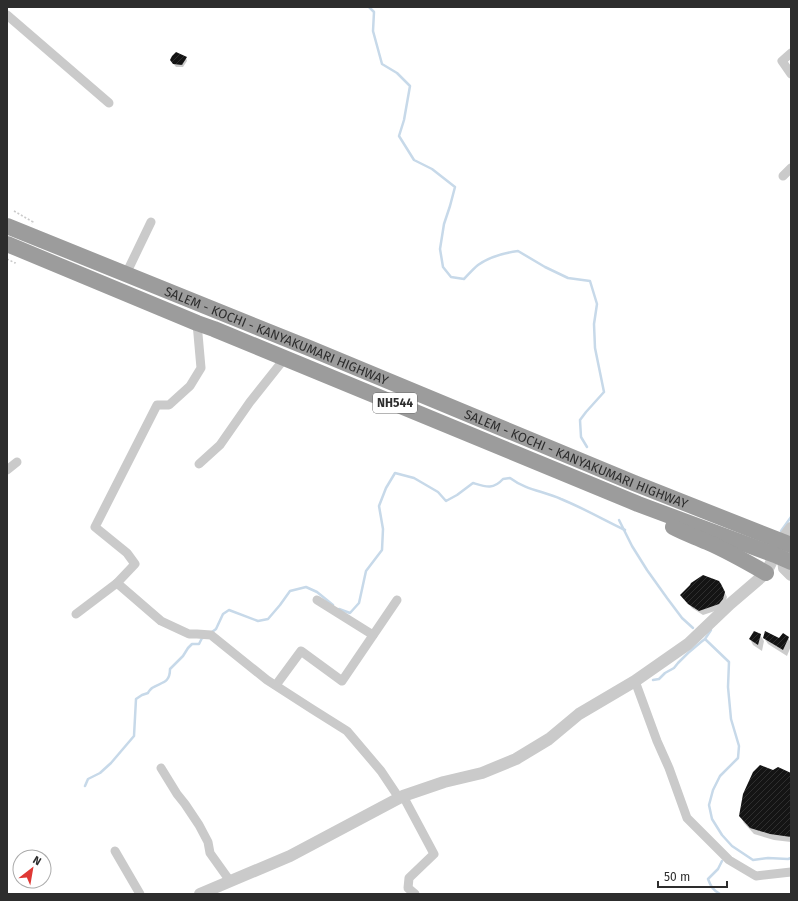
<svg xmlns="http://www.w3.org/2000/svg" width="798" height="901" font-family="'Fira Sans',sans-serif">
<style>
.shadow{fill:#0003}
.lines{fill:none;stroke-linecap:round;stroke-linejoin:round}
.stream{stroke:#c7d9e9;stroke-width:2.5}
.building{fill:url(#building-hatch)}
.path{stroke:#cacaca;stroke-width:1.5;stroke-dasharray:2 2;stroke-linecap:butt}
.minor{stroke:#cacaca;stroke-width:9}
.tertiary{stroke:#cacaca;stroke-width:12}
.trunk{stroke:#9c9c9c;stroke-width:16}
.labels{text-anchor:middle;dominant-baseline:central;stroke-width:4;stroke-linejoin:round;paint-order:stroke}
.shield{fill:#fff;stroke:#6c6c6c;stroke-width:1}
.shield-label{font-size:12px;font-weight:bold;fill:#2d2d2d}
.street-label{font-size:13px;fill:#2d2d2d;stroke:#fff}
</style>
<defs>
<pattern id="building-hatch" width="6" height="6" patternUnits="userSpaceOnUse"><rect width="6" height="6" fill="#141414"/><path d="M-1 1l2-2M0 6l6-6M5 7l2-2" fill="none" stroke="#2e2e2e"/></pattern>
</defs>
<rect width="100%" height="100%" fill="#fff"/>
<g class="shadow">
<polygon points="186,58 187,61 183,67 176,67 173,63"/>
<polygon points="723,589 727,597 725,604 721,609 703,615 692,608 681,595"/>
<polygon points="760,635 764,641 762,651 753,645 750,639"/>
<polygon points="764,638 780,640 788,638 791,643 791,646 787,656 768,644"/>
<polygon points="773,771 791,774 791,842 774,840 754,834 744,823 740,816"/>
</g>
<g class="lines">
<g class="stream">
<path d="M 369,7 L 374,12 L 373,31 L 382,64 L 397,73 L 410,86 L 404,120 L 399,136 L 414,160 L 432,169 L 455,187 L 450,206 L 444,224 L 440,249 L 443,267 L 451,277 L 464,279 C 468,275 473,269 478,265 C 489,257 504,253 518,251 L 545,267 L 568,278 L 590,281 L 597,304 L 594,324 L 595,348 L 604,392 L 586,412 L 580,420 L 581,437 L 587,447"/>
<polyline points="619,520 632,546 647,570 667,598 682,618 693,628"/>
<polyline points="781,531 791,517"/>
<path d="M 339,609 L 350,613 L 359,603 L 366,571 L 382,550 L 383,529 L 379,506 L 386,488 L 395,473 L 414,478 L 438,492 L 446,501 L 457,495 L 473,483 C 486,487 493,490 503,479 L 510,478 C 526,490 543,491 561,499 C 583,508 604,520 625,530"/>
<polyline points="212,632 216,629 223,614 229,610 258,621 268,619 280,605 290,591 306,587 317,592 333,605"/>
<polyline points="705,639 729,662 728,687 731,719 739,746 738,758 720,776 713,790 709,805 712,819 722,835 732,846 753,860 768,858 788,859 791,858"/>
<polyline points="653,680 659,679 665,673 674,668 678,663 688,653 701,642 705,639 711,630"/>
<path d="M 85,786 L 88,779 L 100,773 L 111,763 L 134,736 L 136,699 L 142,695 L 148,693 C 148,692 151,689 152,688 C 161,682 170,684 170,669 L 183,656 L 188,648 L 192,644 L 199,644 L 202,638 L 203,638"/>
<path d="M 720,894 C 713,890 711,887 708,879 L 718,869 L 722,861"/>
</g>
</g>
<g class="building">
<polygon points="176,52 187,57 182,65 173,64 170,60 172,56"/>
<polygon points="703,575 719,581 721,584 725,592 723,599 719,604 699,611 688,604 680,595 690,585 691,583"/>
<polygon points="754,631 761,634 758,645 749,639"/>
<polygon points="765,631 779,638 783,633 789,637 783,650 763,638"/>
<polygon points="760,765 773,770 778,767 791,773 791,837 770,834 750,828 739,816 743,794 753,772"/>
</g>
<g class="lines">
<g class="path">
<polyline points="14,211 33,222 32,224"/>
<polyline points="7,259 15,263 16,261"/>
</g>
<g class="minor">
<polyline points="7,15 109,103"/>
<polyline points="791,53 782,61 791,74"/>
<polyline points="783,176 791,168"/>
<polyline points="126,274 151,222"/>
<polyline points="199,464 220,445 250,402 285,358"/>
<polyline points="7,470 17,462"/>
<polyline points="117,583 161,621 189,634 197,634 211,635 267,680 312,709 347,731 381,771 399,798"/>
<polyline points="317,600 373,635"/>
<polyline points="76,614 117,583 135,564 127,553 95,527 157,405 169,405 190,386 201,368 197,323"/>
<polyline points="635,681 657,741 669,768 687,818 729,860 756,876 791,872"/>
<polyline points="276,685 301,651 342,681 397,600"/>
<polyline points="161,768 177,794 185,804 199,825 208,842 210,853 230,881"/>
<polyline points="403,796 434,854 409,878 408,888 415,894"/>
<polyline points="115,851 140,894"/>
</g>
<g class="tertiary">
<polyline points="783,559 784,568 791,575"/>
<polyline points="200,894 290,856 403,796 444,782 482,773 516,759 549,739 579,714 635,681 688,644 730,604 766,573 782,540 791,528"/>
</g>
<g class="trunk">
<path id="s1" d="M 7,226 L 309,348 L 634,483 L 791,545"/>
<polyline points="7,244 197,323 214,329 638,504 775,555 791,562"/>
<path d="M 673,527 C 684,533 696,537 707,542 C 728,551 747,562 766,573"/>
</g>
</g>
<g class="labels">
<rect class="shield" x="373" y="393" width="44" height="20" rx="3"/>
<g class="shield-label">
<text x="395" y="403">NH544</text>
</g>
<g class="street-label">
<text stroke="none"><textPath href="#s1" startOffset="291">SALEM - KOCHI - KANYAKUMARI HIGHWAY</textPath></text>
<text stroke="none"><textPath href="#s1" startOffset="615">SALEM - KOCHI - KANYAKUMARI HIGHWAY</textPath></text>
</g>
</g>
<rect width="798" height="901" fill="none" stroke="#2d2d2d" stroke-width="16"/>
<g transform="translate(32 869) rotate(31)"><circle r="19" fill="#ffffff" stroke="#ababab"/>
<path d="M0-3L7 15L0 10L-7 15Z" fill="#df3834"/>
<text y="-6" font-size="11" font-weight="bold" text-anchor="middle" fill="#2d2d2d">N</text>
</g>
<path d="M658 881v6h69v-6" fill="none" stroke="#2d2d2d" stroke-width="2"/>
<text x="664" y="881" font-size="12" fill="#2d2d2d" stroke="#ffffff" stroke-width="3" paint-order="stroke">50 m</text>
</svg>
